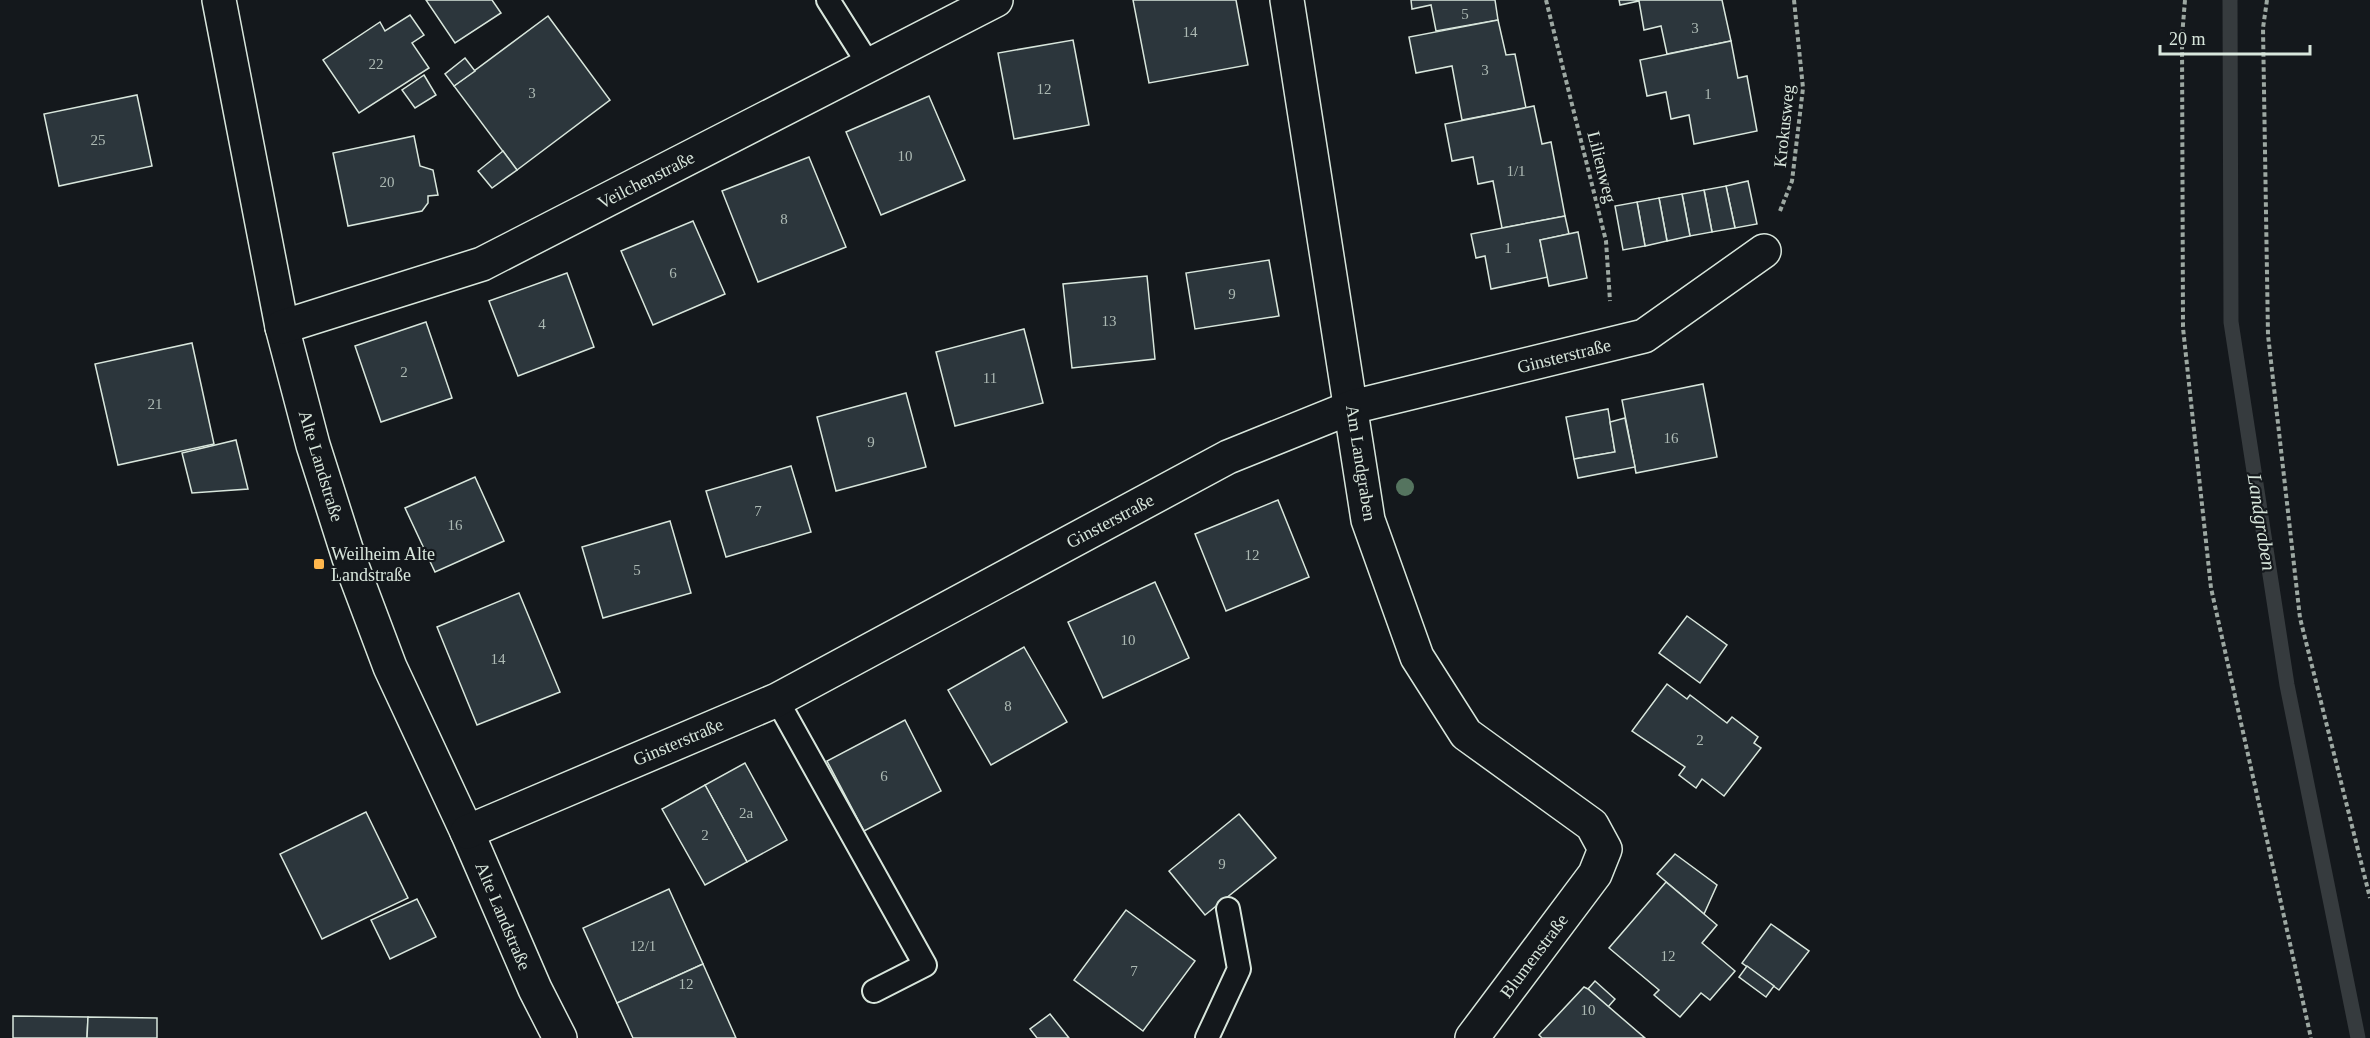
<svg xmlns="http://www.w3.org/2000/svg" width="2370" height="1038" font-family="Georgia,serif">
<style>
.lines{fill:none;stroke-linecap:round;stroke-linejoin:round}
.stream{stroke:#363b3e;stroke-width:15}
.building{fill:#2c363c;stroke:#d8e6dc;stroke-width:1.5}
.service-casing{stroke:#d8e6dc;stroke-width:26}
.minor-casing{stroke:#d8e6dc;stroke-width:36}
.path{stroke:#9da8a2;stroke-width:4;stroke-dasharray:4.5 3;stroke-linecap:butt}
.service{stroke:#14181c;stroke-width:22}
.minor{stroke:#14181c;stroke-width:33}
.tree{fill:#55745f}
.poi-dot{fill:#ffb74d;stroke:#14181c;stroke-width:2}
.labels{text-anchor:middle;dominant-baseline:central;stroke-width:4.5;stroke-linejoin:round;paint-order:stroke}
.number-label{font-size:15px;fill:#adbab4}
.street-label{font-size:18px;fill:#d8e6dc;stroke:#14181c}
.poi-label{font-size:18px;fill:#d8e6dc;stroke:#14181c;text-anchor:start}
.water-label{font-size:20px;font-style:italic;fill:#d8e6dc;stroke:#14181c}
</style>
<rect width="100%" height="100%" fill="#14181c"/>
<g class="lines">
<polyline class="stream" points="2230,0 2231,322 2287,685 2358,1038"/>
</g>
<g class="building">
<polygon points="426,0 492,0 501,13 455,43"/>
<polygon points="1133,0 1236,0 1248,65 1149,83"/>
<polygon points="1411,0 1495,0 1498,20 1436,31 1431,5 1412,9"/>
<polygon points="1619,0 1722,0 1731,41 1667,54 1661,26 1644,30 1639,1 1620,5"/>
<polygon points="410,15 424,35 412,43 429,68 359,113 323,60 380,22 385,31"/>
<polygon points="548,16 610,100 517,170 454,86"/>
<polygon points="1498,20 1506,55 1515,54 1526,108 1462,120 1452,66 1416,73 1409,37"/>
<polygon points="1073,40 1089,125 1014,139 998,53"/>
<polygon points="1731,41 1738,78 1747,76 1757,131 1694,144 1689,115 1671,119 1666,92 1647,96 1640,60"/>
<polygon points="465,58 475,71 454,86 445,74"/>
<polygon points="424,75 436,95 415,108 402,90"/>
<polygon points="137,95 152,166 59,186 44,114"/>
<polygon points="929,96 965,180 881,215 846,132"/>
<polygon points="1534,106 1542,144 1551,142 1565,216 1502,228 1493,181 1478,184 1473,157 1452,161 1445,124"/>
<polygon points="414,136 420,166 433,170 438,195 428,196 428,203 422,211 348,226 333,153"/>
<polygon points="503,151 517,170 492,188 478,171"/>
<polygon points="809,157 846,247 758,282 722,191"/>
<polygon points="1748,181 1757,224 1735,228 1726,186"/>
<polygon points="1726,186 1735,228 1712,232 1704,190"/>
<polygon points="1704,190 1712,232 1690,236 1682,194"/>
<polygon points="1682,194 1690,236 1667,241 1659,198"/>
<polygon points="1659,198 1667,241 1645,246 1637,202"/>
<polygon points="1637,202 1645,246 1623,250 1615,206"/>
<polygon points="1565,216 1569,234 1540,240 1548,277 1491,289 1485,256 1476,258 1471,234"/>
<polygon points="693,221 725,294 653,325 621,251"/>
<polygon points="1578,232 1587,278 1549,286 1540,240"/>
<polygon points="1269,260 1279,316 1195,329 1186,273"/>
<polygon points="567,273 594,347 518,376 489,301"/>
<polygon points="1147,276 1155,359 1072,368 1063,284"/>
<polygon points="426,322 452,398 381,422 355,346"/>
<polygon points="1024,329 1043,403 955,426 936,352"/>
<polygon points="192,343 214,444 118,465 95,364"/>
<polygon points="1703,384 1717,457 1636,473 1622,400"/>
<polygon points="906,393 926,467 836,491 817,417"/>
<polygon points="1608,409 1615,452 1574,459 1566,417"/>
<polygon points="1625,418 1635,467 1578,478 1574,459 1615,452 1610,422"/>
<polygon points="236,440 248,489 192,493 182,453"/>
<polygon points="791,466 811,532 726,557 706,491"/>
<polygon points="475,477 504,541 435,572 405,508"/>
<polygon points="1278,500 1309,577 1226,611 1195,534"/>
<polygon points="670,521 691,593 603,618 582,547"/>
<polygon points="1155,582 1189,658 1103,698 1068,622"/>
<polygon points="519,593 560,692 477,725 437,627"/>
<polygon points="1687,616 1727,645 1700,683 1659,653"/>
<polygon points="1024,647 1067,722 991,765 948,690"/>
<polygon points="1667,684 1687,699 1690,695 1727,723 1732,717 1758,737 1754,743 1761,748 1724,796 1702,779 1696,788 1679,775 1685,767 1632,731"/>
<polygon points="905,720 941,791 864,831 827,761"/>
<polygon points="745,763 787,840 747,862 705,785"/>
<polygon points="705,785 747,862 705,885 662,809"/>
<polygon points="366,812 408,898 322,939 280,854"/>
<polygon points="1239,814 1276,858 1205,915 1169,871"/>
<polygon points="1675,854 1717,885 1704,914 1657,874"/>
<polygon points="1666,882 1717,925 1702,943 1735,971 1710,1000 1701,993 1680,1017 1654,995 1659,990 1609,948"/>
<polygon points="669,889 703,964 617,1003 583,928"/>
<polygon points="417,899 436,937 390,959 371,920"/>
<polygon points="1126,910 1195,961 1143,1031 1074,980"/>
<polygon points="1771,924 1809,951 1779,990 1742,963"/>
<polygon points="703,964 736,1038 633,1038 617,1003"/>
<polygon points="1747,966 1774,986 1766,997 1739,977"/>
<polygon points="1595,981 1615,999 1608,1007 1588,989"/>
<polygon points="1584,987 1588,989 1645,1038 1542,1038 1539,1035"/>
<polygon points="1050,1014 1069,1038 1037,1038 1030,1029"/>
<polygon points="13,1016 88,1017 87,1038 13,1038"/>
<polygon points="88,1017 157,1018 157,1038 87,1038"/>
</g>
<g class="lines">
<defs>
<g id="service">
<polyline points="828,0 869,65"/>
<polyline points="777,700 925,965 874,991"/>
<polyline points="1207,1038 1239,969 1228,909"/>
</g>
<g id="minor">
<polyline points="219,0 282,327 313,445 349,558 390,667 467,832 535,989 560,1038"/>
<polyline points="1287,0 1368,520 1417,657 1466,734 1592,825 1605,849 1595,874 1472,1038"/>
<polyline points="282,327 482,264 996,0"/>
<polyline points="467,832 777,700 1228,457 1352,407 1644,336 1764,251"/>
</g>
</defs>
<use href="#service" class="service-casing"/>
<use href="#minor" class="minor-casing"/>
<g class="path">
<polyline points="1546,0 1606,241 1610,301"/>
<polyline points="2185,0 2182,37 2183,328 2211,588 2311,1038"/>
<polyline points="2267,0 2263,28 2268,335 2300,618 2370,898"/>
<polyline points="1780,211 1792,181 1803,88 1794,0"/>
</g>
<use href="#service" class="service"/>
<use href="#minor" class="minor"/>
</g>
<circle class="tree" cx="1405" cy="487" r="9"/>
<rect class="poi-dot" x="313" y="558" width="12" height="12" rx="3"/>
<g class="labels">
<g class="number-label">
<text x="1465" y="14">5</text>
<text x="1695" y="28">3</text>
<text x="1190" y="32">14</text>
<text x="376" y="64">22</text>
<text x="1485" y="70">3</text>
<text x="1044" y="89">12</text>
<text x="532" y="93">3</text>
<text x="1708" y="94">1</text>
<text x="98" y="140">25</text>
<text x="905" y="156">10</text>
<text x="1516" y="171">1/1</text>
<text x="387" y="182">20</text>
<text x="784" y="219">8</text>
<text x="1508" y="248">1</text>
<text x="673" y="273">6</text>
<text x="1232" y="294">9</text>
<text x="1109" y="321">13</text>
<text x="542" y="324">4</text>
<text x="404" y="372">2</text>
<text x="990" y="378">11</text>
<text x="155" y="404">21</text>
<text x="1671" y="438">16</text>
<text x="871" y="442">9</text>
<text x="758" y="511">7</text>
<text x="455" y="525">16</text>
<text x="1252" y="555">12</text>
<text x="637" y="570">5</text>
<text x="1128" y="640">10</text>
<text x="498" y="659">14</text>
<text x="1008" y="706">8</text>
<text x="1700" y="740">2</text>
<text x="884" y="776">6</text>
<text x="746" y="813">2a</text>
<text x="705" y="835">2</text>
<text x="1222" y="864">9</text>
<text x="643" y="946">12/1</text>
<text x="1668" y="956">12</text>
<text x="1134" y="971">7</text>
<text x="686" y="984">12</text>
<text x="1588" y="1010">10</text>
</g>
<g class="street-label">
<text transform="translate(1784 126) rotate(-84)">Krokusweg</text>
<text transform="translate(1602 167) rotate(76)">Lilienweg</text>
<text transform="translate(646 180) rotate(-27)">Veilchenstraße</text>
<text transform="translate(1564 356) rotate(-14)">Ginsterstraße</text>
<text transform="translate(1361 463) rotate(81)">Am Landgraben</text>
<text transform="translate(321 466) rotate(73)">Alte Landstraße</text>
<text transform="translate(1110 521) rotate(-28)">Ginsterstraße</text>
<text transform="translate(678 742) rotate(-23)">Ginsterstraße</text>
<text transform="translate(503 916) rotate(67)">Alte Landstraße</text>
<text transform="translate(1534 956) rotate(-53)">Blumenstraße</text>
</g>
<g class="poi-label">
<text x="331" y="554">Weilheim Alte<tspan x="331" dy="21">Landstraße</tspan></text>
</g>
<g class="water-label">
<text transform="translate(2262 522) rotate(81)">Landgraben</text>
</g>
</g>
<path d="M2160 45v9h150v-9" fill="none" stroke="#d8e6dc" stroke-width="3"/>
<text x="2169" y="45" font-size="18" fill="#d8e6dc" stroke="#14181c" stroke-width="4.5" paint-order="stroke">20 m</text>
</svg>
